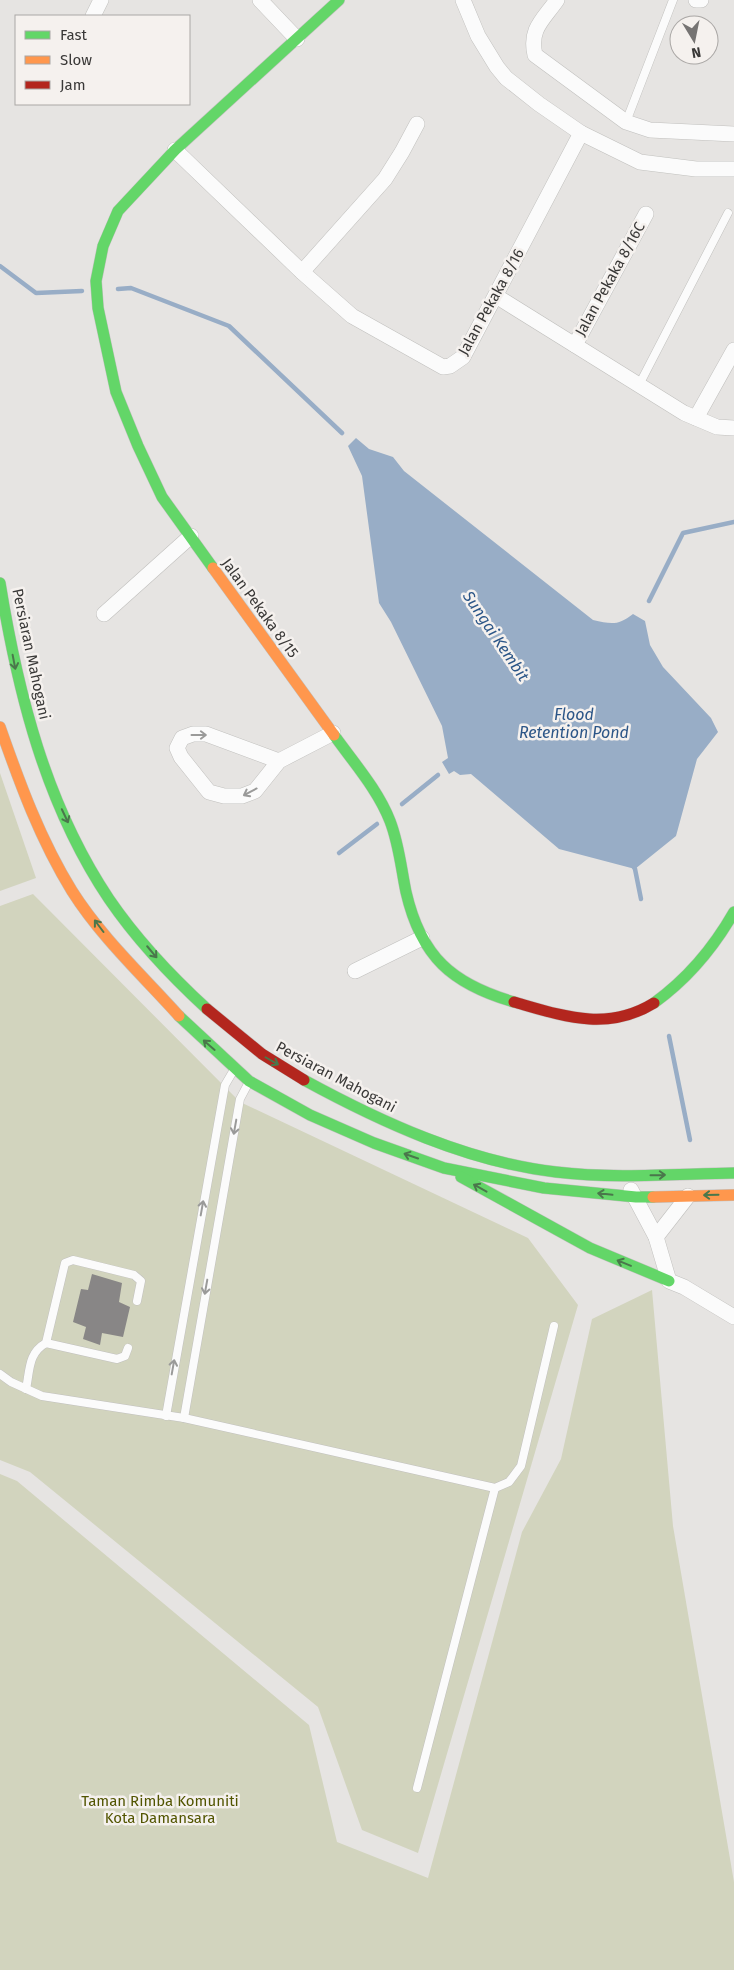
<svg xmlns="http://www.w3.org/2000/svg" width="734" height="1970" font-family="'Fira Sans',sans-serif">
<style>
.green{fill:#d2d4be}
.water{fill:#98adc6}
.lines{fill:none;stroke-linecap:round;stroke-linejoin:round}
.stream{stroke:#98adc6;stroke-width:4.5}
.building{fill:#888686}
.lane-casing{stroke:#c1c0be;stroke-width:9}
.street-casing{stroke:#c1c0be;stroke-width:16}
.fast-casing{stroke:#c1c0be;stroke-width:12}
.slow-casing{stroke:#c1c0be;stroke-width:12}
.jam-casing{stroke:#c1c0be;stroke-width:12}
.lane{stroke:#fbfbfb;stroke-width:8}
.street{stroke:#fbfbfb;stroke-width:15}
.fast{stroke:#63d668;stroke-width:11}
.slow{stroke:#ff974d;stroke-width:11}
.jam{stroke:#b3261e;stroke-width:11}
.oneway{stroke:#4a774b}
.oneway2{stroke:#9a9a99}
.labels{text-anchor:middle;dominant-baseline:central;stroke-width:5;stroke-linejoin:round;paint-order:stroke}
.street-label{font-size:15px;fill:#393837;stroke:#f5f1ee}
.park-label{font-size:15px;fill:#525501;stroke:#f5f1ee}
.water-label{font-size:16px;font-style:italic;fill:#2b5587;stroke:#f5f1ee}
</style>
<rect width="100%" height="100%" fill="#e6e4e2"/>
<g class="green">
<polygon points="0,773 36,878 0,891"/>
<polygon points="33,894 240,1102 528,1238 578,1305 418,1853 362,1830 318,1707 30,1472 0,1460 0,906"/>
<polygon points="652,1290 673,1526 734,1882 734,1970 0,1970 0,1474 17,1481 309,1725 337,1842 428,1878 522,1532 561,1459 592,1319"/>
</g>
<path class="water" d="M 356,438 L 369,449 L 393,457 L 404,471 L 593,620 C 611,624 618,626 633,614 L 645,621 L 650,645 L 663,667 L 711,718 L 718,732 L 697,759 L 676,836 L 635,869 L 559,849 L 471,774 L 460,775 L 454,771 L 449,774 L 442,762 L 448,758 L 442,726 L 391,622 L 379,603 L 362,476 L 348,446 Z"/>
<g class="lines">
<g class="stream">
<polyline points="0,266 36,293 82,291"/>
<polyline points="118,289 131,288 229,326 342,433"/>
<polyline points="649,601 683,533 734,522"/>
<polyline points="402,804 438,775"/>
<polyline points="339,853 377,824"/>
<polyline points="632,864 635,869 641,899"/>
<polyline points="669,1036 690,1140"/>
</g>
</g>
<polygon class="building" points="92,1274 122,1283 119,1302 130,1307 123,1337 102,1333 100,1345 83,1339 86,1327 73,1322 81,1289 88,1290"/>
<g class="lines">
<defs>
<g id="lane">
<polyline points="626,122 673,0"/>
<polyline points="639,385 728,213"/>
<polyline points="46,1343 117,1359 125,1356 128,1348"/>
<polyline points="0,1374 11,1382 42,1396 184,1418 495,1488 509,1482 521,1466 554,1326"/>
<path d="M 26,1389 C 30,1370 28,1353 46,1343 L 65,1263 L 73,1260 L 134,1275 L 141,1281 L 137,1301"/>
<polyline points="166,1416 225,1085 235,1068"/>
<polyline points="184,1418 240,1099 249,1082"/>
<polyline points="417,1788 495,1488"/>
</g>
<g id="street">
<polyline points="260,0 297,39"/>
<polyline points="463,0 478,36 497,67 506,78 539,104 581,133 640,162 696,169 734,169"/>
<path d="M 557,0 C 543,20 529,29 535,55 L 626,122 L 650,130 L 734,134"/>
<polyline points="696,0 701,0"/>
<polyline points="93,16 101,0"/>
<polyline points="175,150 302,272 352,316 443,367 450,366 463,357 581,133"/>
<polyline points="302,272 385,179 402,152 417,124"/>
<polyline points="496,296 684,413 717,427 734,428"/>
<polyline points="575,345 646,214"/>
<polyline points="696,418 734,350"/>
<polyline points="104,614 191,536"/>
<polyline points="279,761 206,734 193,734 182,738 177,748 181,757 209,792 224,796 242,796 255,791 279,761 333,733"/>
<polyline points="355,971 422,938"/>
<polyline points="631,1190 656,1237 669,1281 684,1287 734,1317"/>
<polyline points="656,1237 688,1196"/>
</g>
<g id="fast">
<polyline points="213,568 162,497 138,446 116,392 98,308 96,281 103,246 118,211 175,150 339,0"/>
<path d="M 0,583 C 18,694 46,805 109,899 C 137,940 171,976 207,1009"/>
<path d="M 334,735 C 354,763 378,790 390,821 C 399,844 401,868 406,892 C 421,957 452,984 514,1002"/>
<path d="M 654,1003 C 686,980 714,947 734,912"/>
<polyline points="179,1016 249,1081 310,1115 374,1143 444,1168 544,1188 636,1197 653,1197"/>
<path d="M 304,1080 C 381,1122 468,1162 556,1172 C 615,1179 675,1174 734,1173"/>
<polyline points="461,1177 590,1248 669,1281"/>
</g>
<g id="slow">
<polyline points="213,568 334,735"/>
<path d="M 0,727 C 20,784 40,839 72,891 C 101,937 143,976 179,1016"/>
<polyline points="653,1197 734,1195"/>
</g>
<g id="jam">
<path d="M 514,1002 C 563,1016 607,1032 654,1003"/>
<polyline points="207,1009 262,1054 304,1080"/>
</g>
</defs>
<use href="#lane" class="lane-casing"/>
<use href="#street" class="street-casing"/>
<use href="#fast" class="fast-casing"/>
<use href="#slow" class="slow-casing"/>
<use href="#jam" class="jam-casing"/>
<use href="#lane" class="lane"/>
<use href="#street" class="street"/>
<use href="#fast" class="fast"/>
<use href="#slow" class="slow"/>
<use href="#jam" class="jam"/>
</g>
<defs><path id="oneway-shaft" d="M-6 0H5M1.5-3L5.5 0L1.5 3" fill="none" stroke-width="1.6" stroke-linecap="round" stroke-linejoin="round" transform="scale(1.25)"/></defs>
<g class="oneway">
<use href="#oneway-shaft" transform="translate(14 662) rotate(79)"/>
<use href="#oneway-shaft" transform="translate(65 816) rotate(65)"/>
<use href="#oneway-shaft" transform="translate(99 926) rotate(-127)"/>
<use href="#oneway-shaft" transform="translate(152 952) rotate(50)"/>
<use href="#oneway-shaft" transform="translate(209 1045) rotate(-139)"/>
<use href="#oneway-shaft" transform="translate(272 1061) rotate(30)"/>
<use href="#oneway-shaft" transform="translate(411 1156) rotate(-161)"/>
<use href="#oneway-shaft" transform="translate(658 1175) rotate(-1)"/>
<use href="#oneway-shaft" transform="translate(480 1188) rotate(-151)"/>
<use href="#oneway-shaft" transform="translate(605 1194) rotate(-174)"/>
<use href="#oneway-shaft" transform="translate(711 1195) rotate(179)"/>
<use href="#oneway-shaft" transform="translate(624 1263) rotate(-158)"/>
</g>
<g class="oneway2">
<use href="#oneway-shaft" transform="translate(199 735)"/>
<use href="#oneway-shaft" transform="translate(250 792) rotate(152)"/>
<use href="#oneway-shaft" transform="translate(235 1127) rotate(100)"/>
<use href="#oneway-shaft" transform="translate(202 1208) rotate(-80)"/>
<use href="#oneway-shaft" transform="translate(206 1287) rotate(100)"/>
<use href="#oneway-shaft" transform="translate(173 1367) rotate(-80)"/>
</g>
<g class="labels">
<g class="street-label">
<text transform="translate(610 279) rotate(-61)">Jalan Pekaka 8/16C</text>
<text transform="translate(491 302) rotate(-61)">Jalan Pekaka 8/16</text>
<text transform="translate(260 608) rotate(54)">Jalan Pekaka 8/15</text>
<text transform="translate(31 654) rotate(78)">Persiaran Mahogani</text>
<text transform="translate(336 1077) rotate(28)">Persiaran Mahogani</text>
</g>
<g class="park-label">
<text x="160" y="1801">Taman Rimba Komuniti<tspan x="160" dy="17">Kota Damansara</tspan></text>
</g>
<g class="water-label">
<text transform="translate(496 636) rotate(56)">Sungai Kembit</text>
<text x="574" y="714">Flood<tspan x="574" dy="18">Retention Pond</tspan></text>
</g>
</g>
<rect x="15" y="15" width="175" height="90" fill="#f5f1ee" stroke="#aaa7a5"/>
<rect x="25" y="31" width="25" height="8" fill="#63d668" stroke="#aaa7a5"/>
<text x="60" y="40" font-size="15" fill="#393837">Fast</text>
<rect x="25" y="56" width="25" height="8" fill="#ff974d" stroke="#aaa7a5"/>
<text x="60" y="65" font-size="15" fill="#393837">Slow</text>
<rect x="25" y="81" width="25" height="8" fill="#b3261e" stroke="#aaa7a5"/>
<text x="60" y="90" font-size="15" fill="#393837">Jam</text>
<g transform="translate(694 40) rotate(170)"><circle r="24" fill="#f5f1ee" stroke="#aaa7a5"/>
<path d="M0-4L9 19L0 12L-9 19Z" fill="#767473"/>
<text y="-8" font-size="14" font-weight="bold" text-anchor="middle" fill="#393837">N</text>
</g>
</svg>
